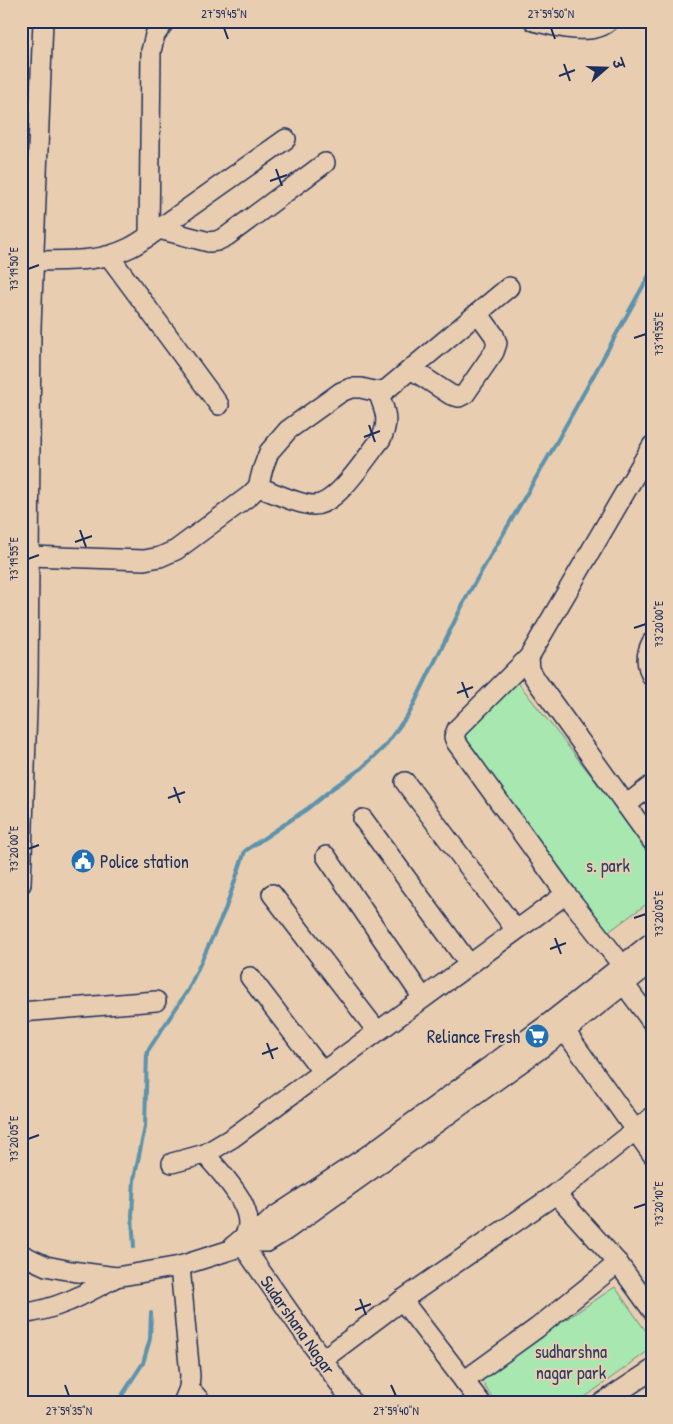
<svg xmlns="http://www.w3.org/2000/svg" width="673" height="1424" font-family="'Patrick Hand','Playpen Sans Deva',sans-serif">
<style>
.green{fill:#a8e7af;stroke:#628b86}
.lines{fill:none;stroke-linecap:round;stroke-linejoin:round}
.stream{stroke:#5b93ac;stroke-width:4}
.minor-casing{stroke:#1b2f5e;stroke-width:22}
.minor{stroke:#e9cdb0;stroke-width:19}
.ticks{fill:none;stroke:#1b2f5e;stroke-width:2}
.labels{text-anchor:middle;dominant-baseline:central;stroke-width:4;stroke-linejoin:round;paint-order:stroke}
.poi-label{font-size:18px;fill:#1b2f5e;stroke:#e9cdb0;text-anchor:start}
.park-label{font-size:18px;fill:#294166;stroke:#e9cdb0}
.street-label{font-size:18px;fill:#1b2f5e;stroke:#e9cdb0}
.neatline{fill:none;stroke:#1b2f5e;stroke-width:2}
.ticks-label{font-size:12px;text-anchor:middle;fill:#1b2f5e}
</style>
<rect width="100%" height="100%" fill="#e9cdb0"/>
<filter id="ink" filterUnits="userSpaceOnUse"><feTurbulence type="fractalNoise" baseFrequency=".02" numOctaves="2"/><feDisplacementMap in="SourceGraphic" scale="10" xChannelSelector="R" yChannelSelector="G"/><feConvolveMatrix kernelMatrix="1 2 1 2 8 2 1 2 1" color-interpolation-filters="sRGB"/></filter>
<g filter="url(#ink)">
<g class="green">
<polygon points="512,675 652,853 652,900 607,933 450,728"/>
<polygon points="615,1287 652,1340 652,1348 577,1403 496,1403 479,1377"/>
</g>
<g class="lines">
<g class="stream">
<polyline points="134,1247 132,1216 134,1179 145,1127 147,1052 188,990 225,910 245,851 307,809 333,788 362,768 384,747 410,712 467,596 551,452 652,270"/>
<polyline points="117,1403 143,1363 150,1339 151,1313"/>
</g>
<defs>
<g id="minor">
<path d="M 534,21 C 554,26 592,37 609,21"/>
<polyline points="159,229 209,242 217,241 227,236 325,163"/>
<polyline points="149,236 151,51 155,35 165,21"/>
<polyline points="109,256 219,405"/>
<path d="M 33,261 C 66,260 99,263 129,248 C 136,245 143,240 149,236 L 286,139"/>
<polyline points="411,369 451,395 459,397 465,394 494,352 497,343 494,335 478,313"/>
<polyline points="652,446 529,657 530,670 536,680 652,841"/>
<path d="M 258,487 C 273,492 299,505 314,505 C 337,505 367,456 381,439 C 390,421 385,410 378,392"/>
<polyline points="30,556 144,560 160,557 176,550 249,496 258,487 263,468 269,452 288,430 341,392 351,388 361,388 378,392 387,389 509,287"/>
<path d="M 652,642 C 645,655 646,664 652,677"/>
<polyline points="529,657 457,729 454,737 456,742 566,894 622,965"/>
<polyline points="405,782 516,930"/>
<polyline points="626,805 652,785"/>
<polyline points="363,819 469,964"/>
<polyline points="326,856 423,998"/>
<polyline points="21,884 28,681 31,327 43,21"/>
<polyline points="272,894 377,1031"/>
<polyline points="250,977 322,1071"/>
<polyline points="624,984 652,1022"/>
<polyline points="21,1012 156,1001"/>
<polyline points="565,1031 652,1154"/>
<path d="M 205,1154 C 220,1172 259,1210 245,1235 C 242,1239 237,1243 233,1246"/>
<polyline points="172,1163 205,1154 232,1138 566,894"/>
<polyline points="556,1194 618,1263 652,1310"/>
<polyline points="252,1242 259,1231 274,1217 367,1156 548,1024 652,942"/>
<polyline points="243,1246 353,1403"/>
<polyline points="21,1254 31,1259 46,1266 71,1271 116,1277 180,1266 243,1246 252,1242 267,1242 285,1231 565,1031 652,962"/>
<polyline points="180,1266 190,1376 189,1388 183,1403"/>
<polyline points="402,1300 481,1403"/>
<path d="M 21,1314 C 59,1309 83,1295 116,1277"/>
<polyline points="322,1360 402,1300 556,1194 652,1117"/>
<polyline points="464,1381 537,1328 618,1263"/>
<polyline points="189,1388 202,1403"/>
<polyline points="602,1403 652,1370"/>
</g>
</defs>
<use href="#minor" class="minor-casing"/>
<use href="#minor" class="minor"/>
</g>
</g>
<path class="ticks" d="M 224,28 L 228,39M 551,28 L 555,39M 564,64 L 570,81M 559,76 L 575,70M 276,169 L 282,186M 270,181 L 287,175M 28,269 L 39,265M 634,338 L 646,334M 369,425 L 375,442M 364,437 L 380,431M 80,530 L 86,547M 75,542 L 92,536M 28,559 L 39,555M 634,628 L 646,624M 462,682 L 468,698M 457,693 L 473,687M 174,787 L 180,803M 168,798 L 185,792M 28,849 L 39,845M 634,918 L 646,914M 555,938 L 561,954M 550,949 L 566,943M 267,1043 L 273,1059M 262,1054 L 278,1048M 28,1139 L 39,1135M 634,1208 L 646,1204M 360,1299 L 366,1315M 355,1310 L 371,1304M 65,1385 L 69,1396M 391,1385 L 396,1396"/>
<defs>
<symbol id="civic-disc" viewBox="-11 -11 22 22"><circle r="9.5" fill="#1f6fb2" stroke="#e9cdb0"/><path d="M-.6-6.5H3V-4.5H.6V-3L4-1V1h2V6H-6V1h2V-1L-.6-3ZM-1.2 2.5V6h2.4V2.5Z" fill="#fff"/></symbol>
<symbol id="supermarket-disc" viewBox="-11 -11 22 22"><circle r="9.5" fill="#1f6fb2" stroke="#e9cdb0"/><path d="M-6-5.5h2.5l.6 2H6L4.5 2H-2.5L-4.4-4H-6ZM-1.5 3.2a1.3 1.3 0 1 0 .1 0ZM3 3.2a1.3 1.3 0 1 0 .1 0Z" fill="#fff"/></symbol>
</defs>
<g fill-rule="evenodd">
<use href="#civic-disc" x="69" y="847" width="28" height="28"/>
<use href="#supermarket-disc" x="523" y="1022" width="28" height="28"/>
</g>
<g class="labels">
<g class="poi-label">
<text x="100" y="861">Police station</text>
<text x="520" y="1036" text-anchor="end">Reliance Fresh</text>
</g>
<g class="park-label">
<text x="608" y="865">s. park</text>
<text x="571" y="1351">sudharshna<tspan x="571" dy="21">nagar park</tspan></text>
</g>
<g class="street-label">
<text transform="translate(298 1325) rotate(55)">Sudarshana Nagar</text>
</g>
</g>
<rect width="673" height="1424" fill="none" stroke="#e9cdb0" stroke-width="55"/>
<g transform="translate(606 68) rotate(70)" stroke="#e9cdb0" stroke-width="4" paint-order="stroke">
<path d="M0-4L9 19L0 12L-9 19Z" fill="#1b2f5e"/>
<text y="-8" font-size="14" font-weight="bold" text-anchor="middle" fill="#1b2f5e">उ</text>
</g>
<rect x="28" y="28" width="618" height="1368" class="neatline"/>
<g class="ticks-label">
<text x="224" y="18">27°59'45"N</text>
<text x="551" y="18">27°59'50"N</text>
<text transform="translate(14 269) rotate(-90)" y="4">73°19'50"E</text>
<text transform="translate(659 334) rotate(-90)" y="4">73°19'55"E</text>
<text transform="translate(14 559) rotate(-90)" y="4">73°19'55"E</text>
<text transform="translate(659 624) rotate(-90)" y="4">73°20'00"E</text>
<text transform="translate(14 849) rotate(-90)" y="4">73°20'00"E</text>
<text transform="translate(659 914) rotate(-90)" y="4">73°20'05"E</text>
<text transform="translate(14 1139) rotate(-90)" y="4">73°20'05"E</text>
<text transform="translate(659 1204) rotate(-90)" y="4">73°20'10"E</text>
<text x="69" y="1415">27°59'35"N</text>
<text x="396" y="1415">27°59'40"N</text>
</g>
</svg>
